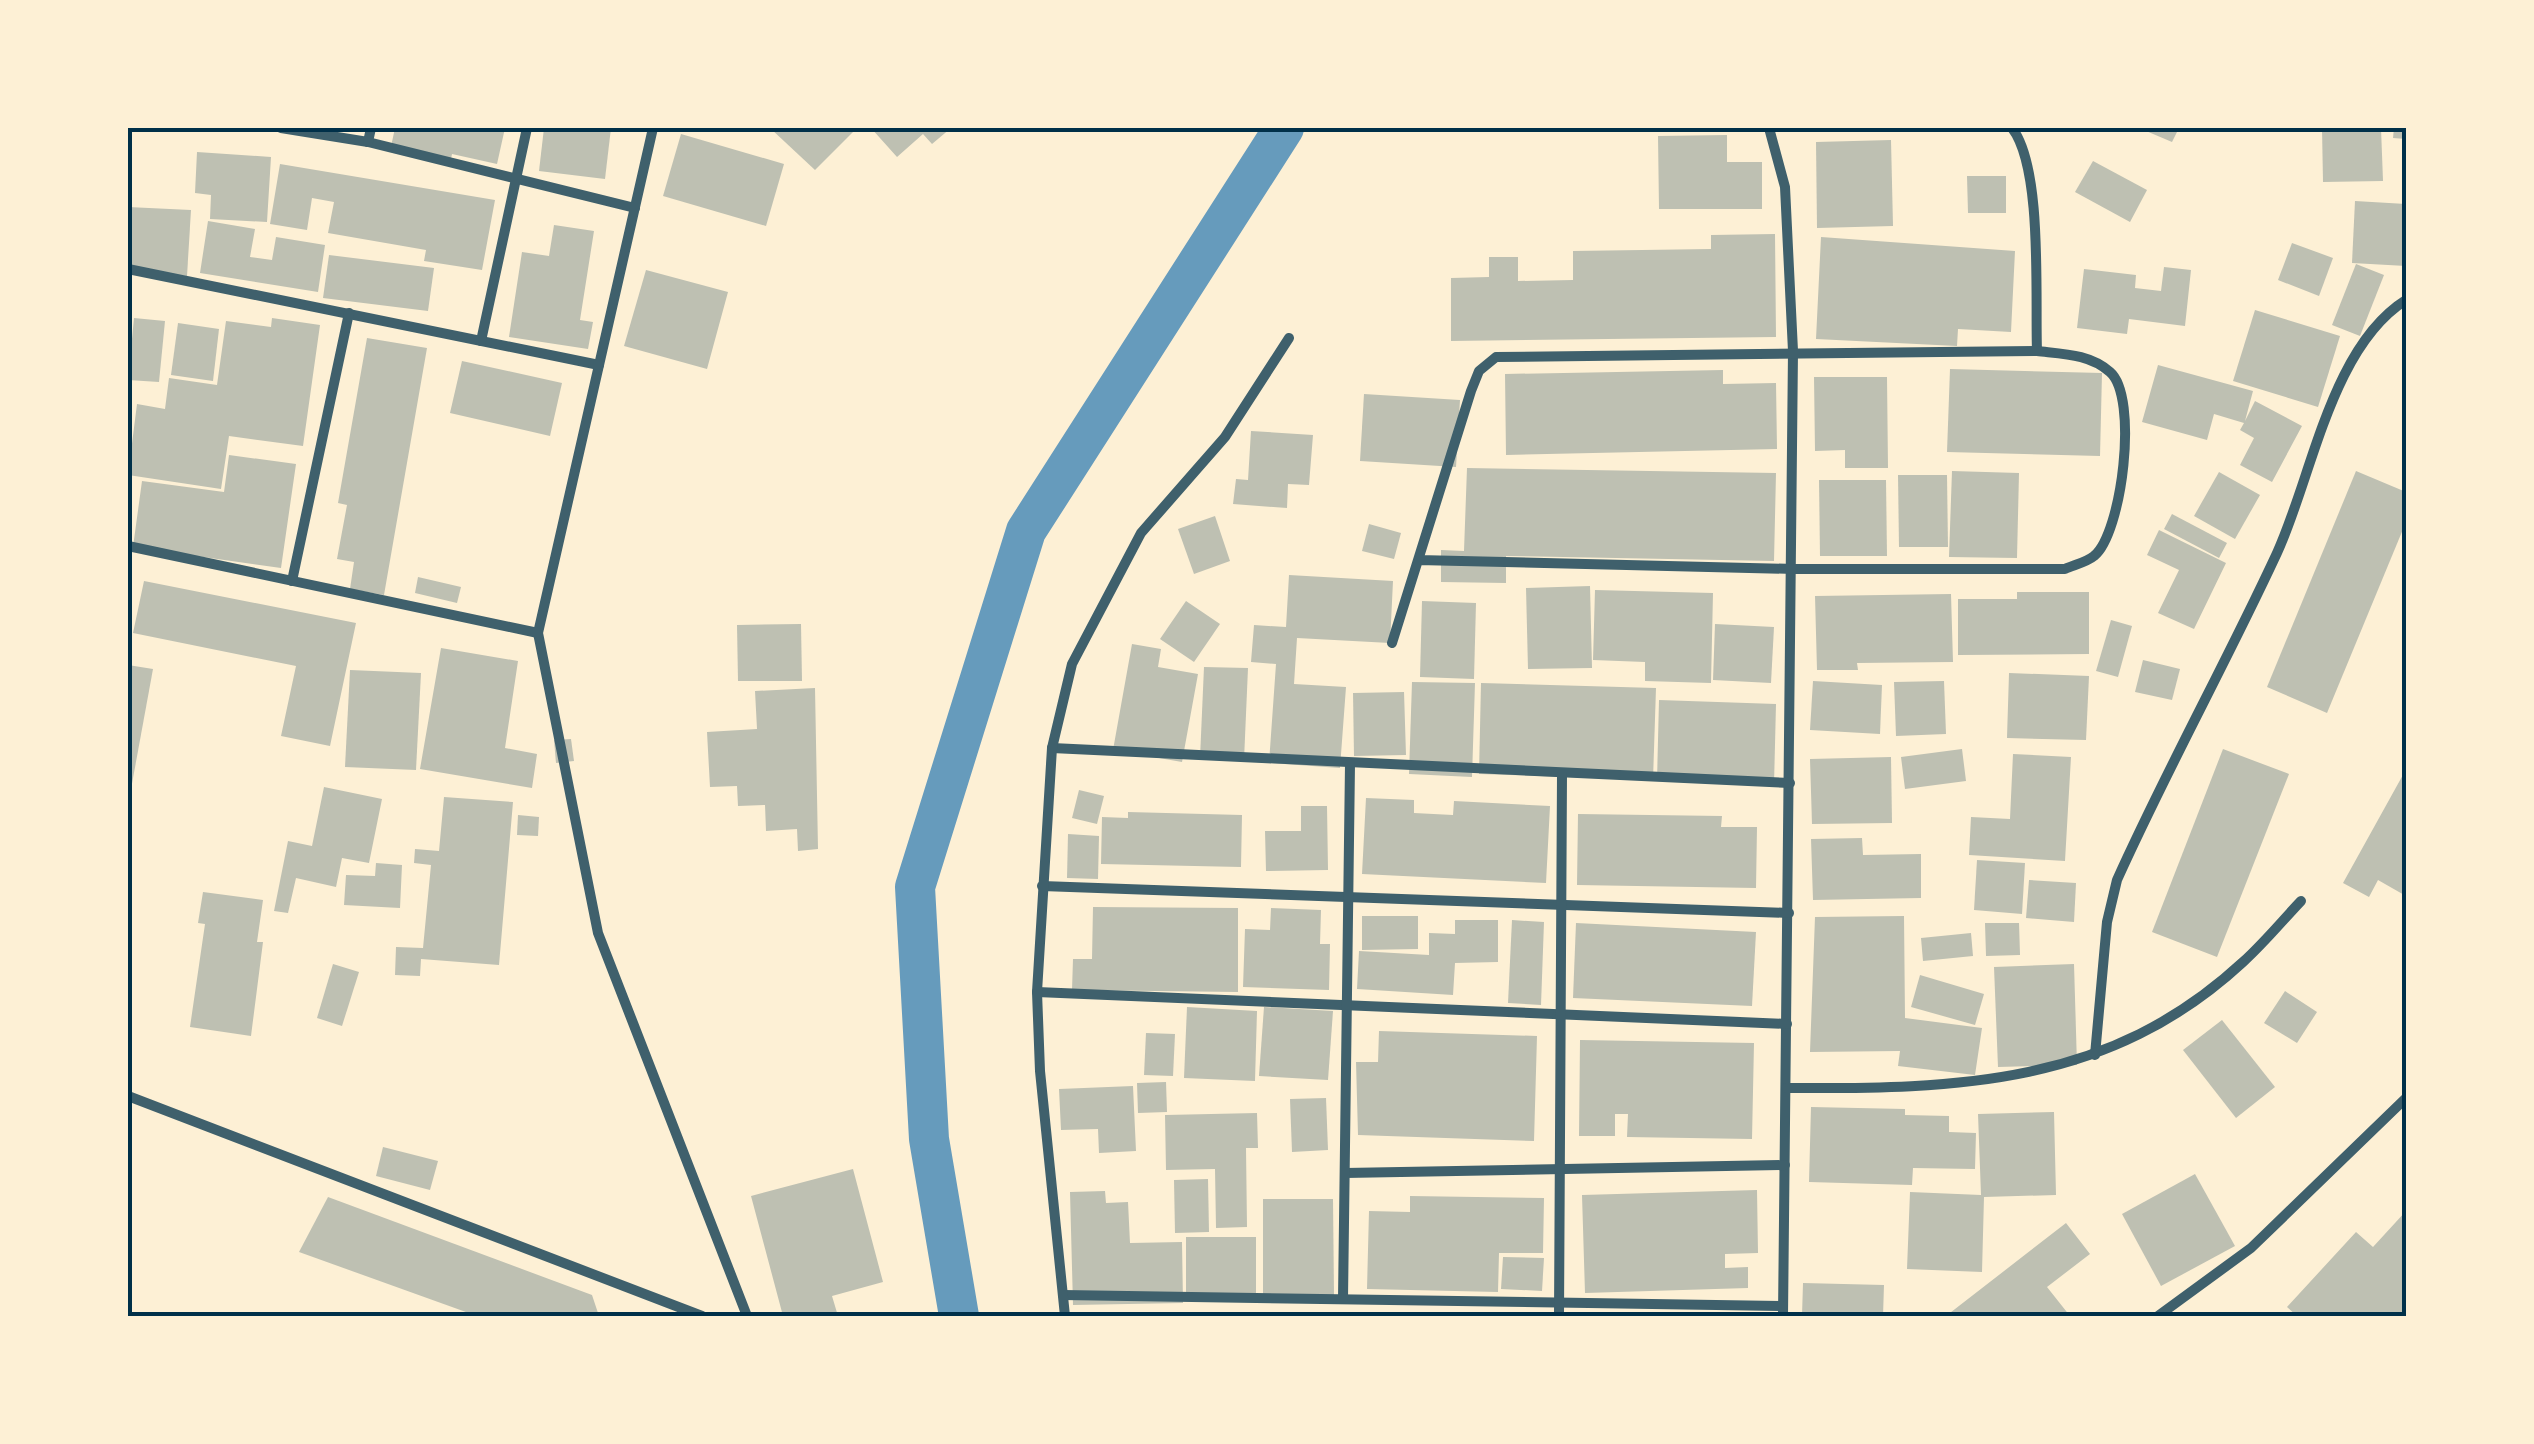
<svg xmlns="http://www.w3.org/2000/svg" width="2534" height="1444" font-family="'Titillium Web',sans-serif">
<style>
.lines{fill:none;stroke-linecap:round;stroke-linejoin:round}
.canal{stroke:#669bbc;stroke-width:40}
.building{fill:#bec0b2}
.minor{stroke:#3f606c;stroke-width:10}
.neatline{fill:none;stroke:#003049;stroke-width:4}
</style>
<rect width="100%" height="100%" fill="#fdf0d5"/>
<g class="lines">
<polyline class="canal" points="959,1316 929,1139 915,887 1026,531 1284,128"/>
</g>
<g class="building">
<polygon points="395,128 505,128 497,164 452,154 450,164 390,151"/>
<polygon points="544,128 611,128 605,179 539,171"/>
<polygon points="770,128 857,128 815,170"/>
<polygon points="871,128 951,128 932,144 923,134 897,157"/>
<polygon points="2139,128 2179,128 2172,142"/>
<polygon points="2322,128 2381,128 2383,181 2323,182"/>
<polygon points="2394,128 2406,128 2406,139 2393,138"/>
<polygon points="681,134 784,164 766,226 663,196"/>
<polygon points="1727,135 1727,162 1762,162 1762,209 1659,209 1658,136"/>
<polygon points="1891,140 1893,226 1817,228 1816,142"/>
<polygon points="197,152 271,157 267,222 210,219 211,195 195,193"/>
<polygon points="2093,161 2147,190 2130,222 2075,192"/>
<polygon points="280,164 495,200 482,270 424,261 426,250 328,233 334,202 312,198 307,230 270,224"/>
<polygon points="1967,176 2006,176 2006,213 1968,213"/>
<polygon points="2355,201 2406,204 2406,266 2352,263"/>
<polygon points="128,207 191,210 187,276 128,272"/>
<polygon points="208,221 255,229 250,257 272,260 276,237 325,245 318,292 200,273"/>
<polygon points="554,225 594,231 580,320 593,322 588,349 509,337 522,252 549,256"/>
<polygon points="1775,234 1776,337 1451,341 1451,278 1489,277 1489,257 1518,257 1518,281 1573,280 1573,251 1711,249 1711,235"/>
<polygon points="1821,237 2015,251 2011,332 1958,329 1957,346 1816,339"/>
<polygon points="2292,243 2333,258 2319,296 2278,280"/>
<polygon points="329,255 434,268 428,311 323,298"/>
<polygon points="2356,264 2384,275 2360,336 2332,325"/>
<polygon points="2164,267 2191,270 2185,326 2129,319 2127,334 2077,328 2084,269 2136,275 2135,288 2161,291"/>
<polygon points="646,270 728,292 707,369 624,346"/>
<polygon points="2255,310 2340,336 2318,407 2233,381"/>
<polygon points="134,318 165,321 159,382 128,380"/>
<polygon points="272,318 320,325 303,446 229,436 221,489 128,475 137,404 165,409 169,378 217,385 226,321 271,327"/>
<polygon points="178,323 219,329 213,381 171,375"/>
<polygon points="367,338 427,348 384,595 350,589 354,562 337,559 347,505 338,503"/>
<polygon points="462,361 562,383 550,436 450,413"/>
<polygon points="2158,365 2253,391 2245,421 2255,401 2302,426 2272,482 2240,465 2254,438 2240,430 2244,423 2214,414 2207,440 2142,422"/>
<polygon points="1950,369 2102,373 2100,456 1947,452"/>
<polygon points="1723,370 1723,384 1776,383 1777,449 1506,455 1505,374"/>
<polygon points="1814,377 1887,377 1888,468 1845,468 1845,450 1815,451"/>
<polygon points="1364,394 1460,400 1456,467 1360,461"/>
<polygon points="1251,431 1313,435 1309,485 1288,484 1287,508 1233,504 1236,479 1248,480"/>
<polygon points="229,455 296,464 281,568 133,547 142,481 224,492"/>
<polygon points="1467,468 1776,473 1774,561 1506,556 1506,583 1441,582 1441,550 1464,551"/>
<polygon points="1952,471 2019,473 2017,558 1949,557"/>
<polygon points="2356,471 2406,492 2406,522 2327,713 2267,687"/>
<polygon points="2219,472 2260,495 2235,539 2194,516"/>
<polygon points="1898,475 1947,475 1948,547 1899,547"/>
<polygon points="1819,480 1886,480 1887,556 1820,556"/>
<polygon points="2172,514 2227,543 2219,558 2164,529"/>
<polygon points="1215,516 1230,561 1194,574 1178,529"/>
<polygon points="1369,524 1401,533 1394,559 1362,551"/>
<polygon points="2159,530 2226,563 2194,629 2158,613 2179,570 2147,555"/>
<polygon points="1289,575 1393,581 1390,643 1297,638 1294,684 1346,687 1340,768 1269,763 1276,664 1251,662 1254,625 1286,627"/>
<polygon points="418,577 461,587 457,603 415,593"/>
<polygon points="144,581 356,623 330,746 281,736 296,666 133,633"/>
<polygon points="1590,586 1592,668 1528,669 1526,588"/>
<polygon points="1595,590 1713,593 1711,683 1645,681 1645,662 1593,660"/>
<polygon points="2017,592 2089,592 2089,654 1958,655 1958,599 2017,599"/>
<polygon points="1951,594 1953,662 1857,663 1858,670 1817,670 1815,596"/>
<polygon points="1186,601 1220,624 1194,662 1160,639"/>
<polygon points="1422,601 1476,603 1474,679 1420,677"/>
<polygon points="2111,620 2132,626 2118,677 2096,671"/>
<polygon points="801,624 802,681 738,681 737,625"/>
<polygon points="1715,624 1774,627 1771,683 1713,680"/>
<polygon points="1132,644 1161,649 1158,667 1198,674 1182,762 1113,750"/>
<polygon points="441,648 518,661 505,748 537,754 532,788 420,769"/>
<polygon points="2143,660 2180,669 2172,700 2135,692"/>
<polygon points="128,665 153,669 129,800 128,800"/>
<polygon points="1204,667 1248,668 1244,760 1200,758"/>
<polygon points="350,670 421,673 416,770 345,767"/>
<polygon points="2009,673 2089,676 2086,740 2007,738"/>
<polygon points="1813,681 1882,685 1880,734 1810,730"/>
<polygon points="1944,681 1946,734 1896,736 1894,682"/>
<polygon points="1412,682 1475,683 1472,777 1409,774"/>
<polygon points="1481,683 1656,688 1653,780 1479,774"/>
<polygon points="815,688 818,849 798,851 797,829 766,831 765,805 738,806 737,786 710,787 707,732 757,729 755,691"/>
<polygon points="1404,692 1406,755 1354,756 1353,693"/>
<polygon points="1659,700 1776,704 1774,785 1657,781"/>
<polygon points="571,739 574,761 556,763 554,740"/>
<polygon points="1962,749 1966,781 1905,789 1901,757"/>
<polygon points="2223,749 2289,774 2217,957 2152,932"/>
<polygon points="2013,754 2071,757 2065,861 1969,855 1971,817 2010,819"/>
<polygon points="1891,757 1892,823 1812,824 1810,759"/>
<polygon points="2404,773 2406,896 2378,880 2369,897 2343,883"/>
<polygon points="324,787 382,799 369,863 342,858 336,887 296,878 288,913 274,911 288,841 312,846"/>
<polygon points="1079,790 1104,796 1097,824 1072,818"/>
<polygon points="444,797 513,802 499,965 421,959 420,976 395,975 396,947 423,948 431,865 414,863 415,849 439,851"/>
<polygon points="1366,798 1414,800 1414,813 1453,815 1454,801 1550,806 1546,883 1362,874"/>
<polygon points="1301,806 1327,806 1328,870 1266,871 1265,831 1301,831"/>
<polygon points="1128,812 1242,815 1241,867 1101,864 1102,817 1128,818"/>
<polygon points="1578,814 1722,816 1721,827 1757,827 1756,888 1577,885"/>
<polygon points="518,815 539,817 538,836 517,835"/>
<polygon points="1068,834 1099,836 1098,879 1067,878"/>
<polygon points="1862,838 1863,855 1921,854 1921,898 1813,900 1811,839"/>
<polygon points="1977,860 2025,863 2022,914 1974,910"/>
<polygon points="376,863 402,865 400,908 344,905 346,875 375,876"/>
<polygon points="2029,880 2076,883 2074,922 2026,918"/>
<polygon points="203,892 263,900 257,942 263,942 251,1036 190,1027 205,924 198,923"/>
<polygon points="1093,907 1238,908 1238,992 1072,990 1073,959 1092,959"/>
<polygon points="1271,908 1321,910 1320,944 1330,944 1329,990 1243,987 1245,929 1270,930"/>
<polygon points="1362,916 1418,916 1418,949 1362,950"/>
<polygon points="1904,916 1905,1018 1982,1028 1975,1075 1898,1066 1900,1051 1810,1052 1815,917"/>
<polygon points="1455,920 1498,920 1498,962 1455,963 1453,995 1357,989 1359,951 1429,955 1429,933 1455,934"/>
<polygon points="1512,920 1544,922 1541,1005 1508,1003"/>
<polygon points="1576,923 1756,932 1752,1006 1573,998"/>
<polygon points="1985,923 2019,923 2020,955 1986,956"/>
<polygon points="1971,933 1973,956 1923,961 1921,938"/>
<polygon points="333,964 359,972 342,1026 317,1018"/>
<polygon points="2074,964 2077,1065 1998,1067 1994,967"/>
<polygon points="1920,975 1984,994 1975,1025 1911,1007"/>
<polygon points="2285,991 2317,1012 2297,1043 2264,1023"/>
<polygon points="1187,1007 1257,1011 1255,1081 1184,1078"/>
<polygon points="1264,1007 1333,1011 1328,1080 1259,1076"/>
<polygon points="2222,1020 2275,1087 2236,1118 2183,1050"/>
<polygon points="1379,1031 1537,1036 1534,1141 1358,1135 1356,1062 1378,1062"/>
<polygon points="1146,1033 1175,1034 1173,1076 1144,1075"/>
<polygon points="1580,1040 1754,1043 1752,1139 1627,1137 1628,1114 1615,1114 1615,1136 1579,1136"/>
<polygon points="1166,1082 1167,1112 1138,1113 1137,1083"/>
<polygon points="1133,1086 1136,1151 1099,1153 1098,1129 1061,1130 1059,1089"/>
<polygon points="1326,1098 1328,1150 1292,1152 1290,1099"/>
<polygon points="1811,1107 1905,1109 1905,1115 1949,1116 1949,1132 1976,1133 1975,1169 1913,1168 1912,1185 1809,1182"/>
<polygon points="2054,1112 2056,1195 1984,1197 1982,1272 1907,1269 1910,1192 1981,1195 1978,1114"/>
<polygon points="1257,1113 1258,1148 1246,1148 1247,1227 1216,1228 1215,1169 1166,1170 1165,1115"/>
<polygon points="383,1147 438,1161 430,1190 376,1176"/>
<polygon points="853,1169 883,1282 832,1296 838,1316 783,1316 751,1196"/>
<polygon points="2195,1174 2235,1246 2161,1286 2122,1214"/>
<polygon points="1208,1179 1209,1232 1175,1233 1174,1180"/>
<polygon points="1757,1190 1758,1253 1725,1254 1725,1268 1748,1267 1748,1288 1585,1293 1582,1195"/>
<polygon points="1105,1191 1106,1203 1128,1202 1130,1243 1182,1242 1183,1303 1073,1305 1070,1192"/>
<polygon points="1410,1196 1544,1198 1543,1253 1499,1253 1498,1292 1367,1289 1369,1211 1410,1212"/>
<polygon points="328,1197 592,1295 599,1316 477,1316 299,1252"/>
<polygon points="1263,1199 1333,1199 1334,1295 1263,1295"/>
<polygon points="2406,1211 2406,1316 2297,1316 2287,1307 2356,1232 2373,1247"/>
<polygon points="2066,1223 2090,1254 2047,1287 2070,1316 1946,1316"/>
<rect x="1186" y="1237" width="70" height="62"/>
<polygon points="1503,1257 1544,1258 1542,1291 1501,1289"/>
<polygon points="1803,1283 1884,1285 1883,1316 1802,1316"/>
<polygon points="1285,1312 1332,1313 1332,1316 1285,1316"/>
</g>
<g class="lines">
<g class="minor">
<polyline points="281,128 368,142 635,208"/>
<polyline points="653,128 538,633 598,933 747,1316"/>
<polyline points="1769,128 1785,187 1793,351 1783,1316"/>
<path d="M 2012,128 C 2043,168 2035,297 2037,351"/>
<polyline points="368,142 371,128"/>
<polyline points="128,269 599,365"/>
<polyline points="481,341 527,128"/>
<polyline points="128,546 538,633"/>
<polyline points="292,581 349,313"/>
<path d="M 1392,643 L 1471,391 L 1479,371 L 1496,357 L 2037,351 C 2063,354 2090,354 2110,372 C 2139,397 2122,534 2094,556 C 2087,562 2074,565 2065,569 L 1794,569 L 1418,560"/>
<polyline points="1052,748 1790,783"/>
<polyline points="1042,886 1789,913"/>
<polyline points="1037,992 1787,1024"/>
<path d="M 2095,1055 L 2107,922 L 2117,880 C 2167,769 2226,663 2277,553 C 2312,477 2331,347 2406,300"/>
<path d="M 1786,1088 C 1958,1089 2109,1086 2243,962 C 2264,943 2282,921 2301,901"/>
<polyline points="128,1096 702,1316"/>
<polyline points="1345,1173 1785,1165"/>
<polyline points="1063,1295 1783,1306"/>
<polyline points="1343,1299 1350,764"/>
<polyline points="1065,1316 1040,1071 1037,992 1052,748 1072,664 1141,533 1225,437 1289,338"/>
<polyline points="1559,1316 1562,774"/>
<polyline points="2158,1316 2251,1248 2406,1098"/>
</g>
</g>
<rect width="2534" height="1444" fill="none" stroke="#fdf0d5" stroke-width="260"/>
<rect x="130" y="130" width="2274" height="1184" class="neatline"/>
</svg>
